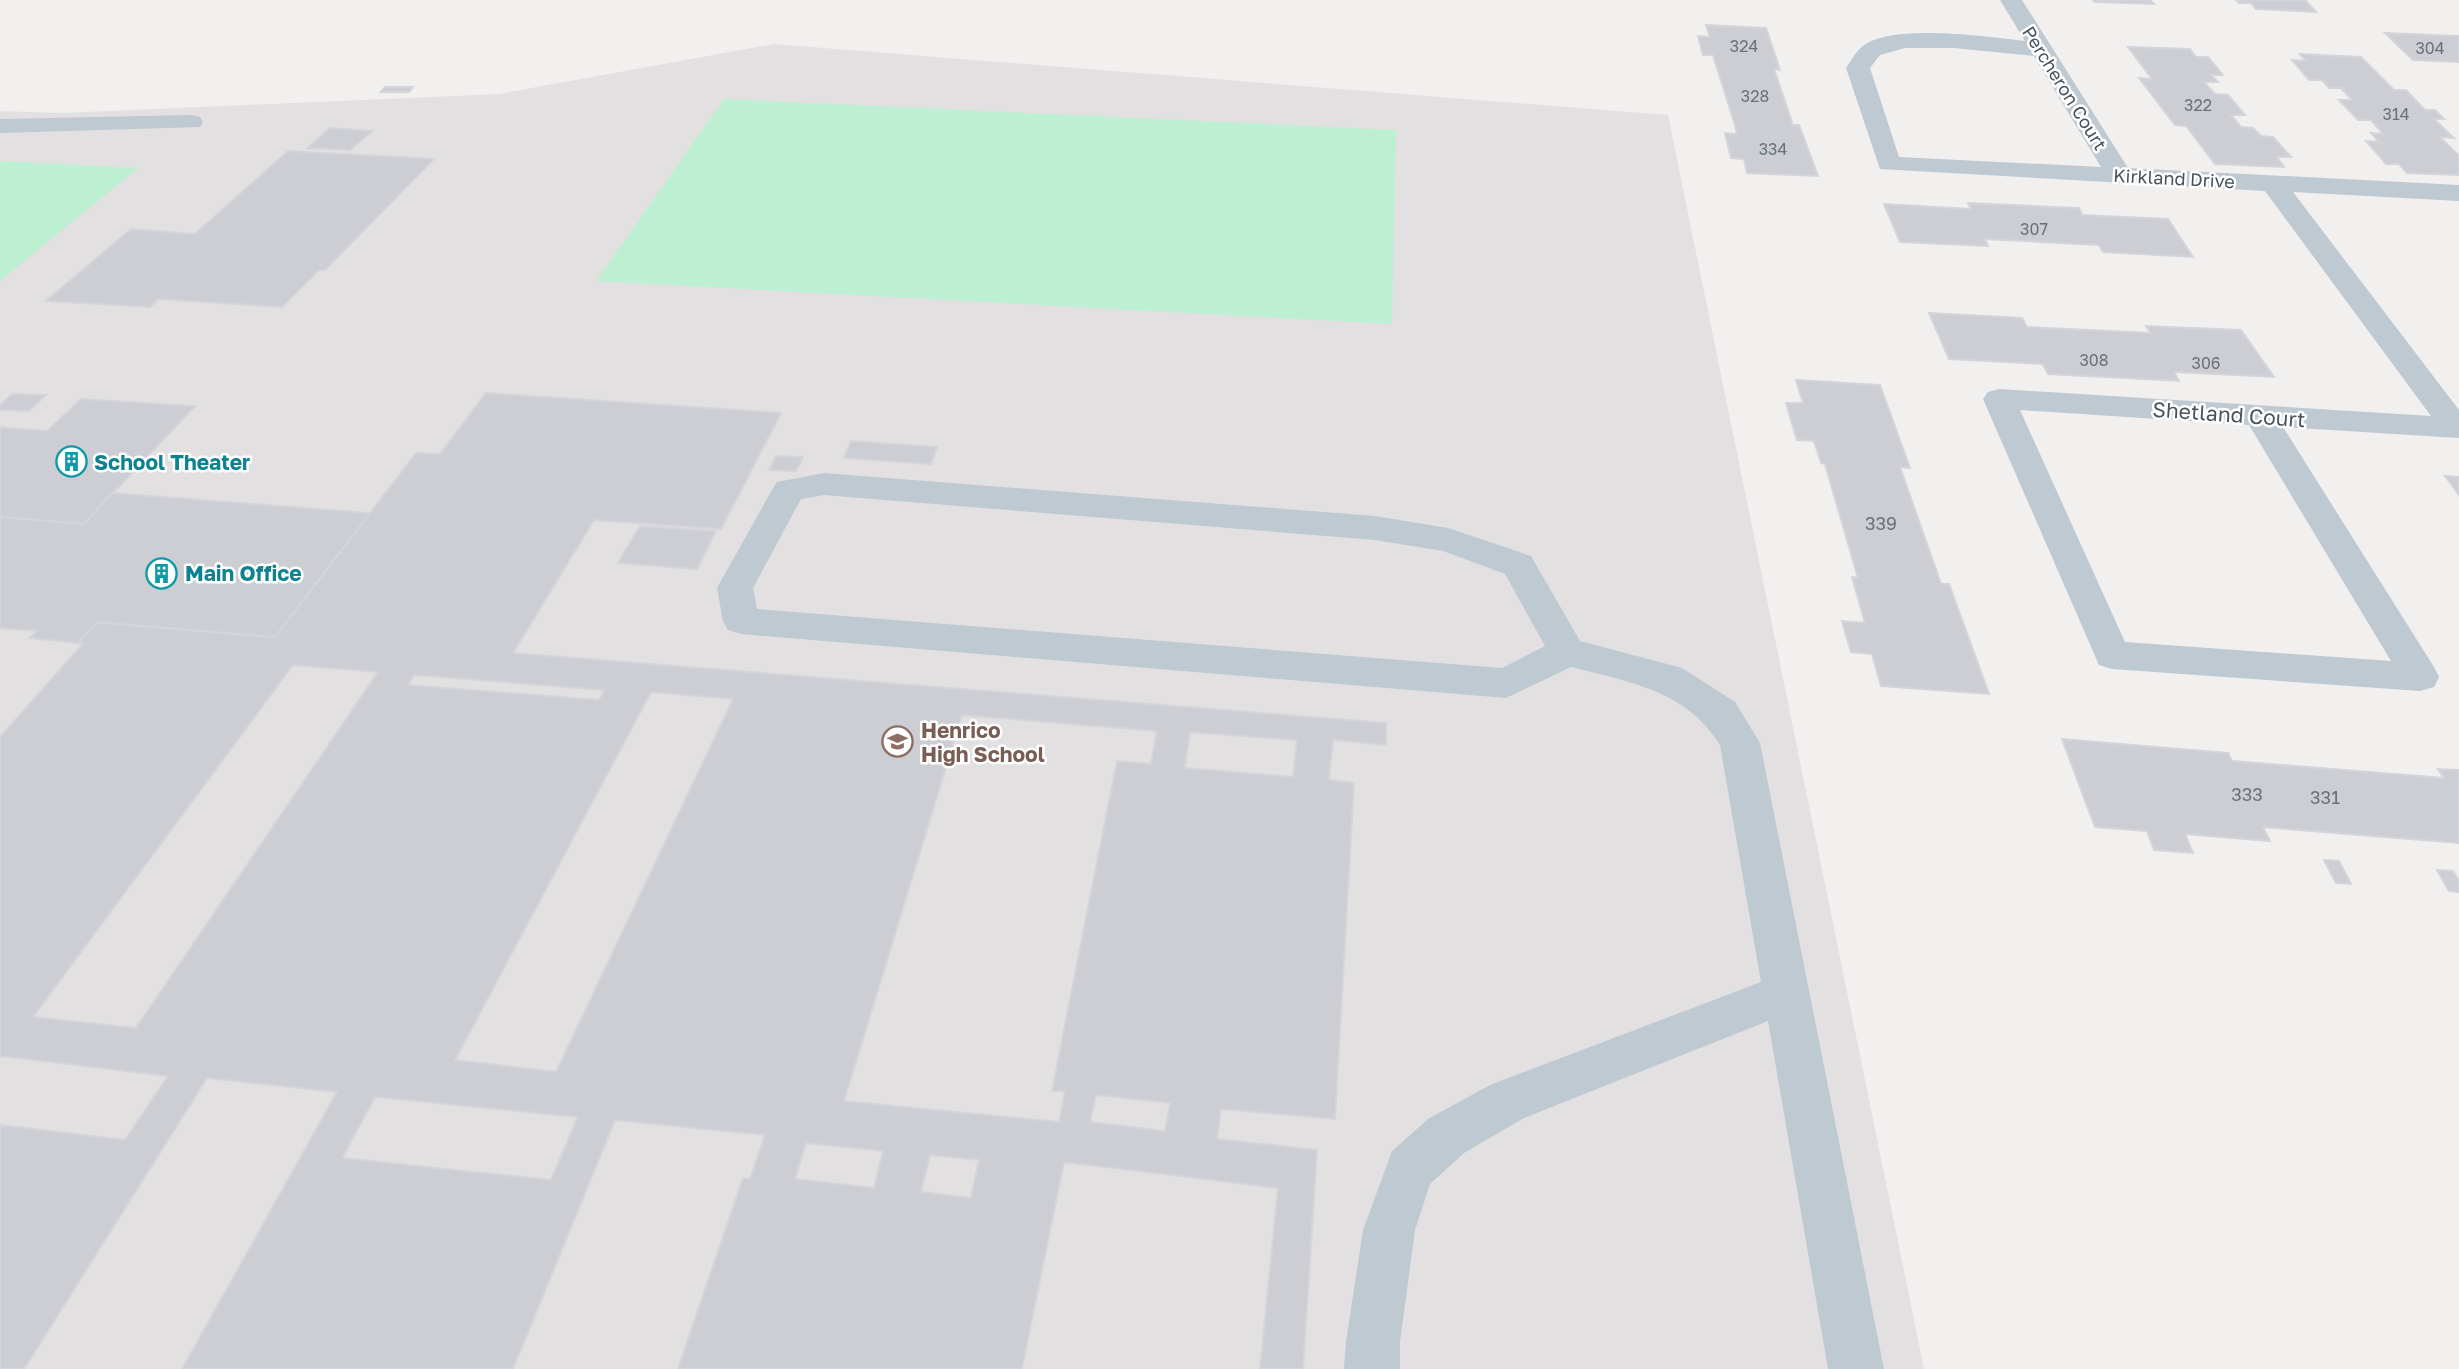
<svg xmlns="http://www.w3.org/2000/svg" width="2459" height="1369" font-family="'Golos Text',sans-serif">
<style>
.education{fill:#e3e0e1}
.green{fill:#bdf0d2}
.building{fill:#ccced4;stroke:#d3d5db;stroke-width:2;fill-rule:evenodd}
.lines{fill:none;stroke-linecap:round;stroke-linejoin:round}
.minor{fill:#bfc9d1;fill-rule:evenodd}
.labels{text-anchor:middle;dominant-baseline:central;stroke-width:5;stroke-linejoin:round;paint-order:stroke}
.far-number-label{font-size:16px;fill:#68717b}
.far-street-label{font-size:18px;fill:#47525d;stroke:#fff}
.number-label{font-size:18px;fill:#68717b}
.street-label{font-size:21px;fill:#47525d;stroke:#fff}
.culture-label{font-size:21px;font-weight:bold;fill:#0d838f;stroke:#fff;text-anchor:start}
.education-label{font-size:21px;font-weight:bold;fill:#785e54;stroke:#fff;text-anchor:start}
</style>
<rect width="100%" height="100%" fill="#f2efef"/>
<polygon class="education" points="774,44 1668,115 1924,1369 0,1369 0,111 62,113 499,94"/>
<g class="green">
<polygon points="724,99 1396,130 1392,324 596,281"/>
<polygon points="0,161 138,168 0,281"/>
</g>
<g class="building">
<polygon points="2093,0 2150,0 2154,4 2095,2"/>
<polygon points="2236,0 2305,0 2316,12 2256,9 2251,3 2239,3"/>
<polygon points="1706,25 1766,28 1780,70 1774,69 1793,125 1799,125 1818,176 1747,173 1744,159 1731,158 1725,133 1737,134 1734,122 1713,55 1703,55 1698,36 1710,37"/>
<polygon points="2385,33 2459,36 2459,62 2413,60"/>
<polygon points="2128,47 2190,49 2196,57 2208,57 2223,75 2211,75 2218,82 2204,82 2215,94 2228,95 2245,115 2231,115 2241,127 2253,128 2261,136 2273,137 2291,157 2277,157 2284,167 2215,164 2186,126 2175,125 2139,78 2152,79"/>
<polygon points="2300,54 2361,57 2394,90 2406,90 2425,110 2435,110 2444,119 2434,119 2454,138 2440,137 2459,156 2459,175 2407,173 2399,164 2386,164 2366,141 2379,142 2371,133 2383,134 2371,120 2358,120 2339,100 2352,100 2341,88 2329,88 2322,80 2309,80 2292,60 2306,61"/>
<polygon points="385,87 413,87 409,92 381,92"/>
<polygon points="330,128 372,131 350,150 308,148"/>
<polygon points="288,151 434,159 325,270 319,270 282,307 158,299 150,307 46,301 131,229 195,234"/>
<polygon points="1968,203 2079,208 2082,215 2168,219 2193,257 2103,252 2099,245 1985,239 1988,246 1900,242 1884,204 1971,209"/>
<polygon points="1929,313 2022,318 2027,327 2151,333 2146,326 2241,330 2274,377 2174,372 2179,381 2048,374 2043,364 1949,359"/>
<polygon points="1796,380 1880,385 1910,468 1900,467 1941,584 1949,584 1989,694 1881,686 1872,654 1851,652 1842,621 1865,623 1852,577 1858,578 1825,464 1821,463 1814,441 1797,440 1786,403 1803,403"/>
<path d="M 486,393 L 781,413 L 721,529 L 594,520 L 513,653 L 1386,723 L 1386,745 L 1333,740 L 1329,780 L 1354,783 L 1335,1119 L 1221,1109 L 1217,1139 L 1317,1150 L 1303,1369 L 1260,1369 L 1278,1188 L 1064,1162 L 1022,1369 L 678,1369 L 743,1178 L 750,1179 L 765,1135 L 615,1120 L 513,1369 L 182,1369 L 337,1092 L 207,1078 L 24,1369 L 0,1369 L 0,1125 L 125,1140 L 168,1076 L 0,1056 L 0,737 L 83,644 L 78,643 L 97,622 L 275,637 L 416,453 L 440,454 ZM 293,665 L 378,672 L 136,1028 L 33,1017 ZM 414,675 L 604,690 L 599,700 L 408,685 ZM 651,692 L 733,699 L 556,1072 L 455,1060 ZM 962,715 L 1157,731 L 1151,764 L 1117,761 L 1052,1091 L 1065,1091 L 1059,1122 L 844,1101 ZM 1190,732 L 1297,740 L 1293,777 L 1185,768 ZM 1096,1095 L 1170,1103 L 1165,1131 L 1090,1122 ZM 375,1097 L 578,1117 L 551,1180 L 342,1158 ZM 806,1143 L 883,1151 L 874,1188 L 795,1179 ZM 930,1155 L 979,1160 L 971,1198 L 921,1192 Z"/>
<polygon points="12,394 46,395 29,411 0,410 0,405"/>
<polygon points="81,399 195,406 84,524 0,517 0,427 47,431"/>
<polygon points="851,441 937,447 931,464 844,458"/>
<polygon points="776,456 803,457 796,471 769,470"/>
<polygon points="2445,476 2459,477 2459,495"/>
<polygon points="112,493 370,513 275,637 97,622 78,643 30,638 37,631 0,628 0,517 84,524"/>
<polygon points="640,526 716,531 697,569 618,563"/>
<polygon points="2062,739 2228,753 2232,761 2444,778 2438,769 2459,770 2459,843 2263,827 2270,841 2185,834 2193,853 2154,850 2147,831 2095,827"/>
<polygon points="2324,860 2339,861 2351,884 2336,883"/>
<polygon points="2437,870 2453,871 2459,881 2459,892 2449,891"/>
</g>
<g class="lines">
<g class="minor">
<path d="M 2000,0 L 2022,0 L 2128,168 L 2459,185 L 2459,201 L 2293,192 L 2459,410 L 2459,438 L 2283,427 L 2434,667 L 2439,677 L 2434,687 L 2420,691 L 2112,669 L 2099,665 L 1983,399 L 1988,392 L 1999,389 L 2431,416 L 2265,191 L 1880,169 L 1846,68 C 1851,61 1856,51 1863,46 C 1893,23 1988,37 2025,41 ZM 1905,48 L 1954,48 L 2034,56 L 2101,167 L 1899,157 L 1870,68 L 1880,55 ZM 2020,410 L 2249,425 L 2391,661 L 2125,642 Z"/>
<polygon points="191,115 200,117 203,122 200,127 0,133 0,119"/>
<path d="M 824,473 L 1375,516 L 1448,528 L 1531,556 L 1580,641 L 1682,668 L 1735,702 L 1760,743 L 1884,1369 L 1828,1369 L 1768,1021 L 1524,1118 L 1464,1153 L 1430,1184 L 1415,1230 L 1400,1342 L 1400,1369 L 1344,1369 L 1346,1342 L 1363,1230 L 1392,1151 L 1428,1119 L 1490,1085 L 1761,982 L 1720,745 C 1686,690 1629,682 1571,667 L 1506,698 L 741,634 L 728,630 L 723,621 L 717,588 L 772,490 L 777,482 ZM 824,495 L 1375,540 L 1443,551 L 1505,574 L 1545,646 L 1502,668 L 757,609 L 753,588 L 801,499 Z"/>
</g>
</g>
<defs>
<symbol id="building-ring" viewBox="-11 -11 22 22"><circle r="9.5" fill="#fff" stroke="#0f9aa8" stroke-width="1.5"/><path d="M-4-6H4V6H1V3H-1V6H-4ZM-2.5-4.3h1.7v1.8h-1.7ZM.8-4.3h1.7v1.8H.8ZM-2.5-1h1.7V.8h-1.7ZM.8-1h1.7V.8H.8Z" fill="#0f9aa8"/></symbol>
<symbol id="school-ring" viewBox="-11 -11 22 22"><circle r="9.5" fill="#fff" stroke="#8d6e63" stroke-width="1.5"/><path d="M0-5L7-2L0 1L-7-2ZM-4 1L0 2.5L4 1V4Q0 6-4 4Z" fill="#8d6e63"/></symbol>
</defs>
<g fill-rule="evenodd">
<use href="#building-ring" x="54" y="444" width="35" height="35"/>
<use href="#building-ring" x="144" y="556" width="35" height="35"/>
<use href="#school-ring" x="880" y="724" width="35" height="35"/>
</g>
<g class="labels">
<g class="far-number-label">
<text x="1744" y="46">324</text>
<text x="2430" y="48">304</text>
<text x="1755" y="96">328</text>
<text x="2198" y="105">322</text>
<text x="2396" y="114">314</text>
<text x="1773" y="149">334</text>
<text x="2034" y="229">307</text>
<text x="2094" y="360">308</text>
<text x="2206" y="363">306</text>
</g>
<g class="far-street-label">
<text transform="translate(2065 88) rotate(58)">Percheron Court</text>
<text transform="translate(2174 178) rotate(3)">Kirkland Drive</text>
</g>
<g class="number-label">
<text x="1881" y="523">339</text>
<text x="2247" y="794">333</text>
<text x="2325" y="797">331</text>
</g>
<g class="street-label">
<text transform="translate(2229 414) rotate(4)">Shetland Court</text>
</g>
<g class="culture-label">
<text x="94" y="462">School Theater</text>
<text x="185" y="573">Main Office</text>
</g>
<g class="education-label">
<text x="921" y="730">Henrico<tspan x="921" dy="24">High School</tspan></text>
</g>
</g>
</svg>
